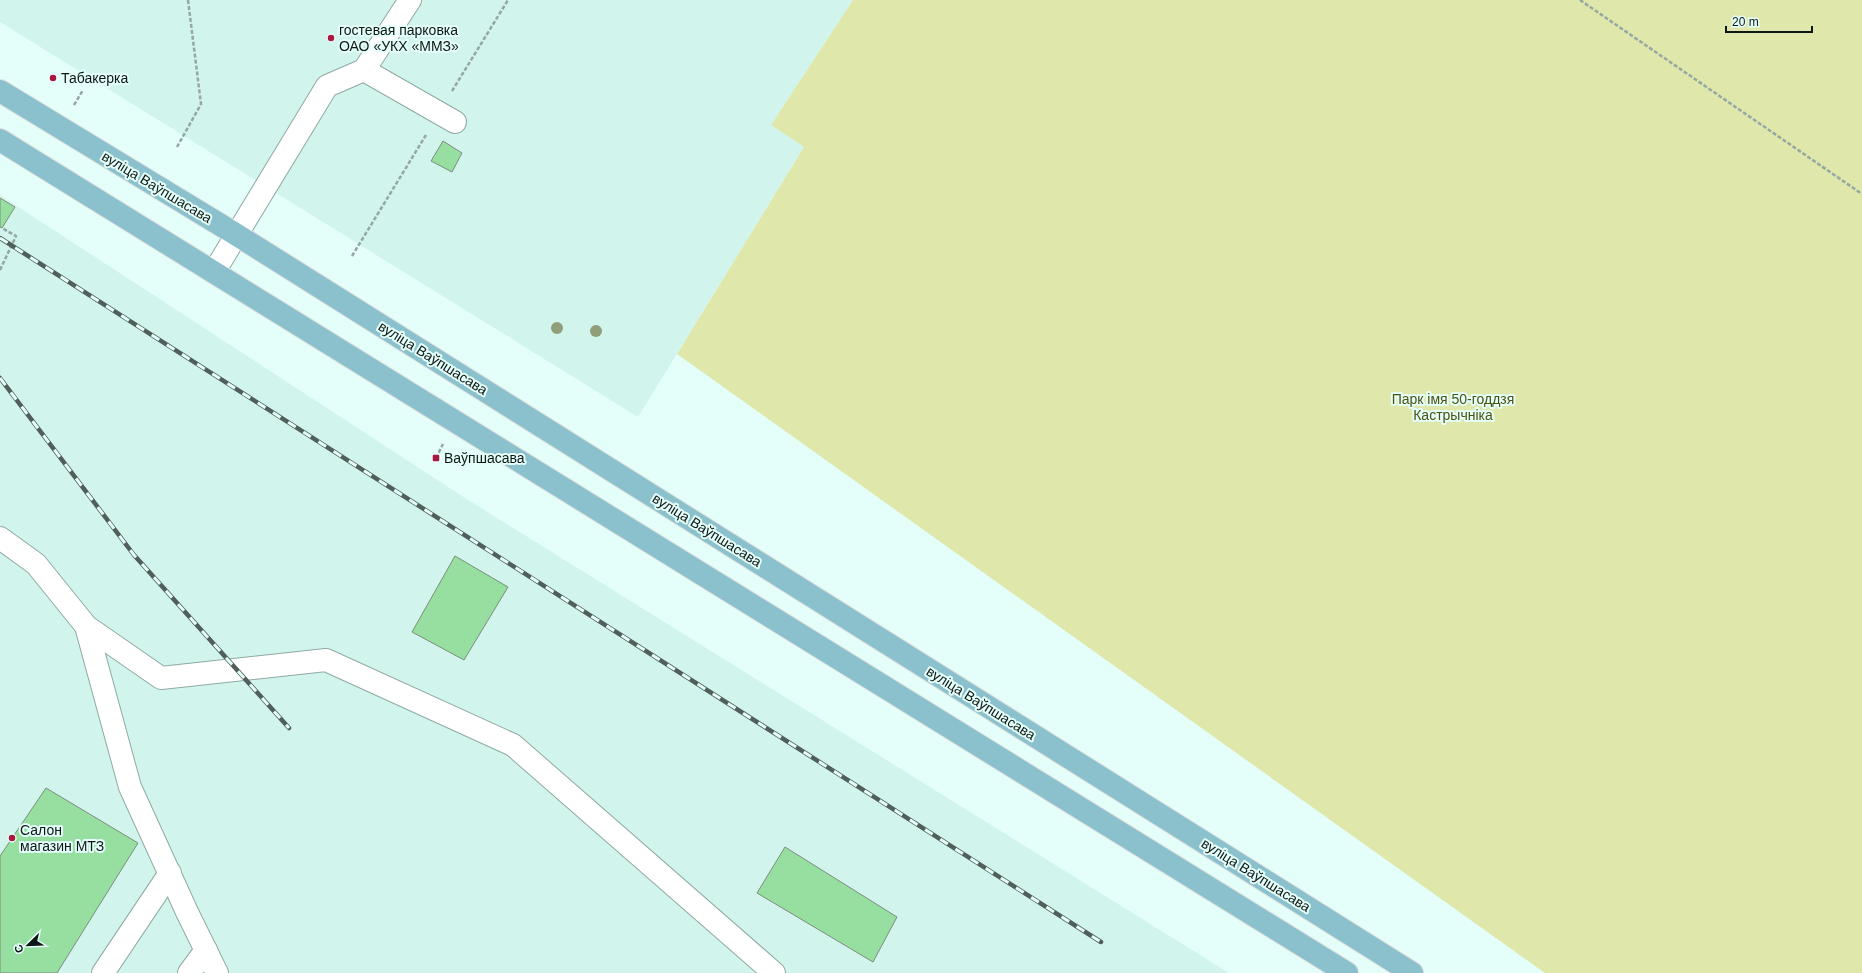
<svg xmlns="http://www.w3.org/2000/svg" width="1862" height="973" font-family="Arial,sans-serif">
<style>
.built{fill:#d1f5ed}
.green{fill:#dfe7ab}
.building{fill:#97dfa0;stroke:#7d8d7e}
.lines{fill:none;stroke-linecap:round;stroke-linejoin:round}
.minor-casing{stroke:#90a9a4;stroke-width:24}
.major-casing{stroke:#dddfde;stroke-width:24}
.path{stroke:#94a7a3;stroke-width:2.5;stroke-dasharray:4 2;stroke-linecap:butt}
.minor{stroke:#fff;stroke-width:22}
.major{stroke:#8bc1cd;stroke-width:22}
.rail-casing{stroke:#515f5c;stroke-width:4.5}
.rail{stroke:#e4fef9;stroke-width:3;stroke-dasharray:9;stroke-linecap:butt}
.tree{fill:#919f79}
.poi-dot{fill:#ac173f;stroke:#e4fef9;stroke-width:1.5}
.labels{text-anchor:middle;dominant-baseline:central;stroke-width:4;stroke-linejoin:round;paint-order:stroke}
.poi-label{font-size:14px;fill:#0e1715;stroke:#e4fef9;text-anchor:start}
.street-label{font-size:14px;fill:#0e1715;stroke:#e4fef9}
.park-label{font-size:14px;fill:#4d5210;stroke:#e4fef9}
</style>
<rect width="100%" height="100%" fill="#e4fef9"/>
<g class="built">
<polygon points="0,0 853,0 771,125 804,147 638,417 0,22"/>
<polygon points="0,195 465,498 1229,973 0,973"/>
</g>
<polygon class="green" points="853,0 1862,0 1862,973 1545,973 677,354 804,147 771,125"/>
<g class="building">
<polygon points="443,141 462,153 452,172 431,161"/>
<polygon points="0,198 15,207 2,228 0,227"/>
<polygon points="455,556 508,587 464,660 412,632"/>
<polygon points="46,788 138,843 57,973 0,973 0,856"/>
<polygon points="785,847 897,917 873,962 757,893"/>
</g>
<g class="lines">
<defs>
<g id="minor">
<polyline points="364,70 455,122"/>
<polyline points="214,272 327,86 364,70 410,0"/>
<polyline points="0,538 36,564 86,626 130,787 187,912 217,973"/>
<polyline points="86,626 161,678 326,660 513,745 774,973"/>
<polyline points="103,973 170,873"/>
<polyline points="189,973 206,950"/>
</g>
<g id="major">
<polyline points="0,91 237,235 1412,973"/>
<polyline points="0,140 1347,973"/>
</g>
</defs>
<use href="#minor" class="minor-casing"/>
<use href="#major" class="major-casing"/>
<g class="path">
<polyline points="1580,0 1862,194"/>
<polyline points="452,91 508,0"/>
<polyline points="74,105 83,90"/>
<polyline points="177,147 201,104 188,0"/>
<polyline points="352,256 426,135"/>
<polyline points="0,270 16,236 2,228"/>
<polyline points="436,458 443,444"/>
</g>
<use href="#minor" class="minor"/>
<use href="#major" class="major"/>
<defs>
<g id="rail">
<polyline points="0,238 1101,942"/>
<polyline points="0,378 134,555 289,728"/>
</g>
</defs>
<use href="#rail" class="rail-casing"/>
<use href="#rail" class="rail"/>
</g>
<g class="tree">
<circle cx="557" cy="328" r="6"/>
<circle cx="596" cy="331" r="6"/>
</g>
<g class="poi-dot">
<circle cx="331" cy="38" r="4"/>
<circle cx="53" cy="78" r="4"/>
<rect x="432" y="454" width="8" height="8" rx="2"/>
<circle cx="12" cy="838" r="4"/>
</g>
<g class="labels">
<g class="poi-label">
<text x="339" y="30">гостевая парковка<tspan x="339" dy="16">ОАО «УКХ «ММЗ»</tspan></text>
<text x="61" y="78">Табакерка</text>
<text x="444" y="458">Ваўпшасава</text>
<text x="20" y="830">Салон<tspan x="20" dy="16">магазин МТЗ</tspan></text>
</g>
<g class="street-label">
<text transform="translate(157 187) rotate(31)">вуліца Ваўпшасава</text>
<text transform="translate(433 358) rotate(32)">вуліца Ваўпшасава</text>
<text transform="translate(707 530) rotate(32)">вуліца Ваўпшасава</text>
<text transform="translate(981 703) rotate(32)">вуліца Ваўпшасава</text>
<text transform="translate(1256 875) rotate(32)">вуліца Ваўпшасава</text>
</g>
<g class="park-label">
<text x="1453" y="399">Парк імя 50-годдзя<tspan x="1453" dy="16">Кастрычніка</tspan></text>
</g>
</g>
<g transform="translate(28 945) rotate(247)" stroke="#e4fef9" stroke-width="3" paint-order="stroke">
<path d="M0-3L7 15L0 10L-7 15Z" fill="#0e1715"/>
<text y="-6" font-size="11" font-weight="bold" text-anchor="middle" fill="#0e1715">С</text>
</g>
<path d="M1726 26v6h86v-6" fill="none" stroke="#0e1715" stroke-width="2"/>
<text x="1732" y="26" font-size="12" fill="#0e1715" stroke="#e4fef9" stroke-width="3" paint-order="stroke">20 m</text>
</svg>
